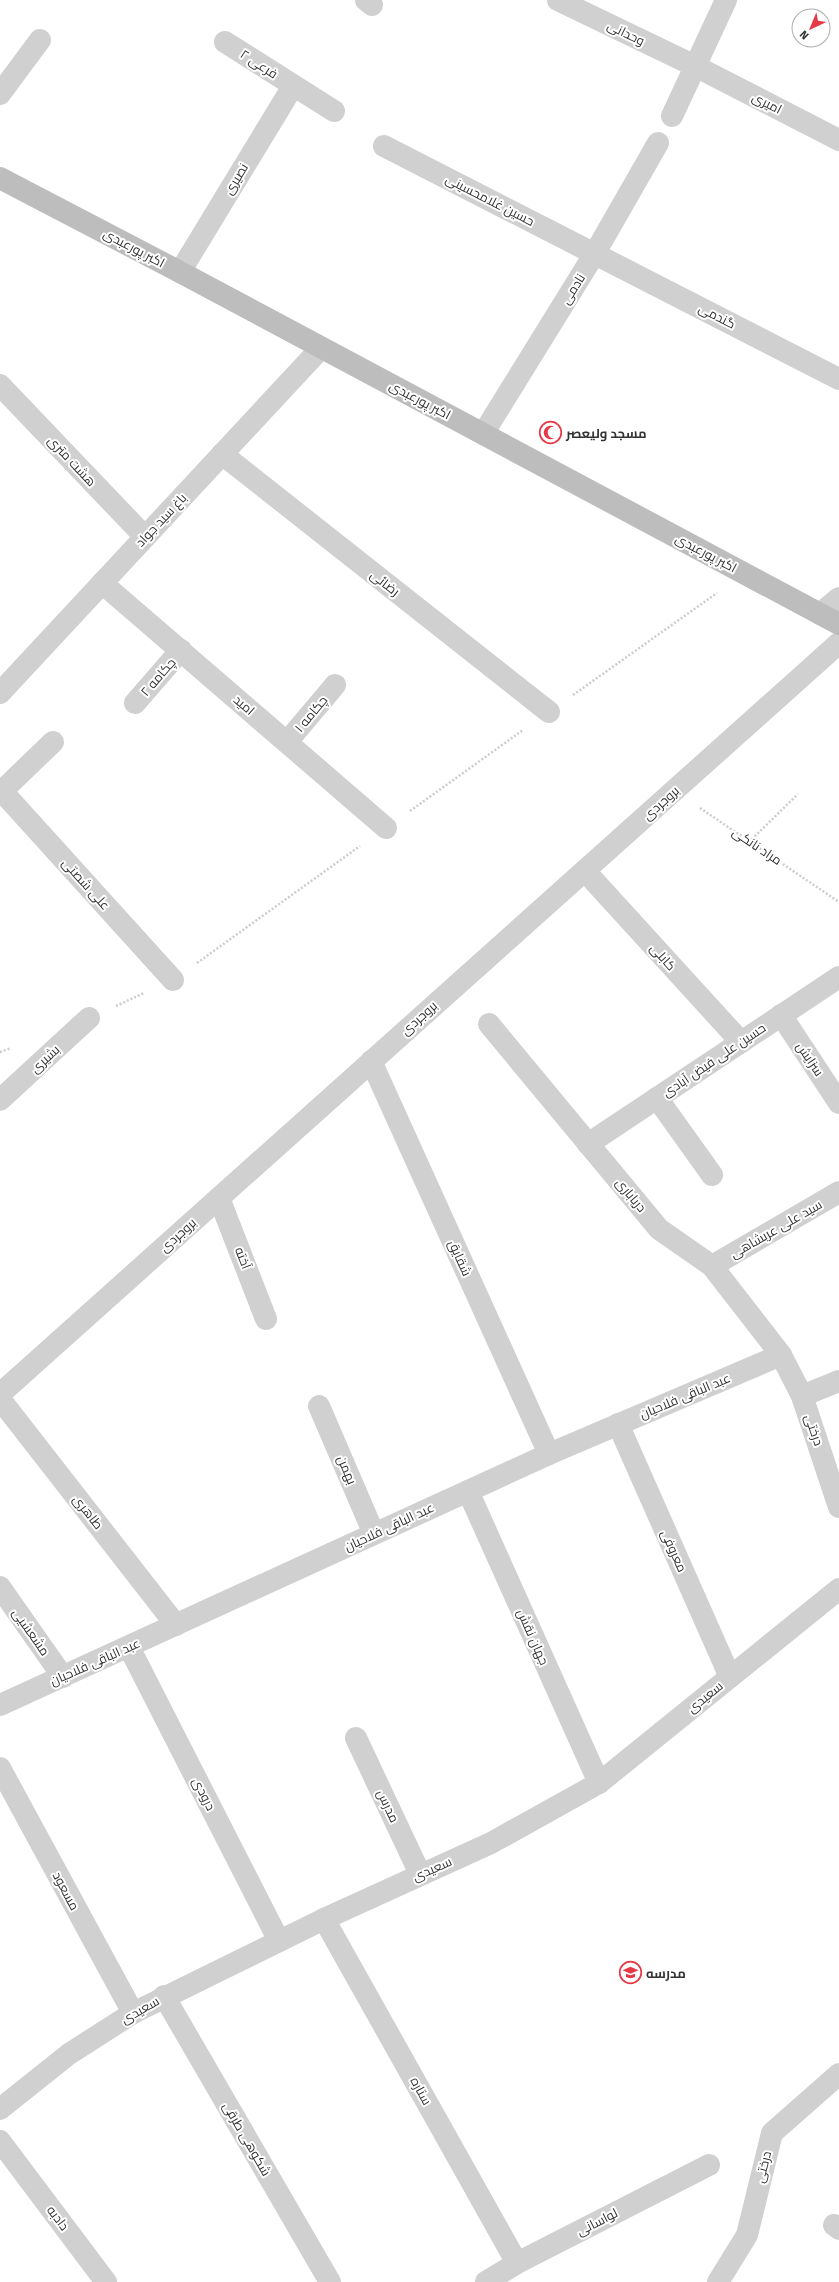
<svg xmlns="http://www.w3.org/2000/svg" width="839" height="2282" font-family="'Fira Sans',Cairo,sans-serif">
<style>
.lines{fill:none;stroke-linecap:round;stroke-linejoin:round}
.path{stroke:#cdcdcd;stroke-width:2.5;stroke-dasharray:2 2;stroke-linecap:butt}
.minor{stroke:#d0d0d0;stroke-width:22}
.tertiary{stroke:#d0d0d0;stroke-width:22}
.secondary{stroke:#bdbdbd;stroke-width:22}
.labels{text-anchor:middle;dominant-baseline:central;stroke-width:4;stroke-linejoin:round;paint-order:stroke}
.street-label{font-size:13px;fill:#333;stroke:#fff}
.poi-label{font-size:13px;font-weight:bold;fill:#333;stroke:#fff;text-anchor:start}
</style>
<rect width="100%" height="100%" fill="#fff"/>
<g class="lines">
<g class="path">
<polyline points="573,695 717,593"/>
<polyline points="700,808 839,902"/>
<polyline points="410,811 523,730"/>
<polyline points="749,842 798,794"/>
<polyline points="197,963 360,846"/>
<polyline points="116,1006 144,993"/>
<polyline points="0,1052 11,1048"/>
</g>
<g class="minor">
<polyline points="366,0 372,5"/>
<polyline points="558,0 695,66 839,140"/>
<polyline points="225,42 334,111"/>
<polyline points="0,94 40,40"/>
<polyline points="672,116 726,0"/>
<polyline points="384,146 839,379"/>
<polyline points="180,272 293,86"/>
<polyline points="0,385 145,537"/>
<polyline points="483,434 595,253 658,143"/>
<polyline points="222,454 549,712"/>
<polyline points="102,583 386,828"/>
<polyline points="820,614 839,598"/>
<polyline points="0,693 321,348"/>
<polyline points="135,703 181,650"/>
<polyline points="287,742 335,685"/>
<polyline points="0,789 173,980"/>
<polyline points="2,791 53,742"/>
<polyline points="585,871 741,1042"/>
<polyline points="781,1015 839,1103"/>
<polyline points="489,1024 659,1229 712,1266 781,1355 802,1396 839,1507"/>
<polyline points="371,1061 549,1454"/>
<polyline points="657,1098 712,1175"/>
<polyline points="0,1100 89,1018"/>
<polyline points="588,1144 839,977"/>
<polyline points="219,1198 266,1319"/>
<polyline points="712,1266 839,1192"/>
<polyline points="802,1396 839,1381"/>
<polyline points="0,1399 176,1625"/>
<polyline points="319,1406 374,1534"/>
<polyline points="618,1424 730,1677"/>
<polyline points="468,1491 599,1783"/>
<polyline points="0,1587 63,1677"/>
<polyline points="129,1647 279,1941"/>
<polyline points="0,1705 549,1454 781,1355"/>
<polyline points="356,1738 420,1874"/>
<polyline points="0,1768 133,2013"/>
<polyline points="324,1919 517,2263"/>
<polyline points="164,1996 330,2282"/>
<polyline points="0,2109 69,2054 133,2013 324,1919 491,1843 599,1783 839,1589"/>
<polyline points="834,2225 839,2229"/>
<polyline points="486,2282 517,2263 709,2165"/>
<polyline points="718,2282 747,2235 772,2133 839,2074"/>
</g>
<g class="tertiary">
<polyline points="0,1394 839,643"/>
<polyline points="0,2141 106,2282"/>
</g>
<polyline class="secondary" points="0,178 180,272 839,624"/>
</g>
<defs>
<symbol id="mosque-ring" viewBox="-11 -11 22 22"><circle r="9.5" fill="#fff" stroke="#e63946" stroke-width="1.5"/><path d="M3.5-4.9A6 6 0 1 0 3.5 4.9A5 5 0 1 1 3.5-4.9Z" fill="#e63946"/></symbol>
<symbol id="school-ring" viewBox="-11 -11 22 22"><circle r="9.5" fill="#fff" stroke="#e63946" stroke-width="1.5"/><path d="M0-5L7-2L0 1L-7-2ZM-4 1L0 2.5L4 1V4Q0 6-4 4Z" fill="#e63946"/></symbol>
</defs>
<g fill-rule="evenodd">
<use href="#mosque-ring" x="538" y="420" width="25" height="25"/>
<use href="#school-ring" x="618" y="1960" width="25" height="25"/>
</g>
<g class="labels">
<g class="street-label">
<text transform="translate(626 33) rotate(26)">وحدانی</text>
<text transform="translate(259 64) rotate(33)">فرعی ۲</text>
<text transform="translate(767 103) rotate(27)">امیری</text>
<text transform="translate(236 179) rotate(-59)">نصیری</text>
<text transform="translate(490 200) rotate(27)">حسین غلامحسینی</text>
<text transform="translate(134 248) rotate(28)">اکبر پورعبدی</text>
<text transform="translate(573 289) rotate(-58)">نادمی</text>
<text transform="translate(717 316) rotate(27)">گندمی</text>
<text transform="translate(420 400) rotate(28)">اکبر پورعبدی</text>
<text transform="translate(72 461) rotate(47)">هشت متری</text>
<text transform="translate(161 520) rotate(-47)">باغ سید جواد</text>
<text transform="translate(706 553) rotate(28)">اکبر پورعبدی</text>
<text transform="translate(385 583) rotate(38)">رضائی</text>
<text transform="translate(158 677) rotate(-49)">چکامه ۲</text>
<text transform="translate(244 705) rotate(41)">امید</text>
<text transform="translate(311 714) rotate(-50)">چکامه ۱</text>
<text transform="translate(661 803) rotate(-42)">بروجردی</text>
<text transform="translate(757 846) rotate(34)">مراد نانکی</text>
<text transform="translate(86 884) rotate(48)">علی شصتی</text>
<text transform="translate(663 957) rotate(48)">کابلی</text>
<text transform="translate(419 1018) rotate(-42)">بروجردی</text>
<text transform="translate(45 1059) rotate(-43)">بشیری</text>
<text transform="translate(810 1059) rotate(56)">سزایش</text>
<text transform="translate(714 1060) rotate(-34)">حسین علی فیض آبادی</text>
<text transform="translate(631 1195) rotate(50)">دریاباری</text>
<text transform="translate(776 1229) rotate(-30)">سید علی عربشاهی</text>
<text transform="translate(178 1235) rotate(-42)">بروجردی</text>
<text transform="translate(243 1258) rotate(69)">آخته</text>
<text transform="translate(460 1258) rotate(66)">شقایق</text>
<text transform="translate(685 1396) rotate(-23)">عبد الباقی فلاحیان</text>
<text transform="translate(814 1430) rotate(71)">درختی</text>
<text transform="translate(347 1470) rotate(67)">بهمن</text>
<text transform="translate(88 1512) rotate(52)">طاهری</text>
<text transform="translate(389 1527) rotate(-25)">عبد الباقی فلاحیان</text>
<text transform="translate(674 1551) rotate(66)">معروفی</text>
<text transform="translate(31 1632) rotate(55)">مشعشیی</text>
<text transform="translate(533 1637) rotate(66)">جهان نقش</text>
<text transform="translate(95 1662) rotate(-24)">عبد الباقی فلاحیان</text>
<text transform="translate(705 1697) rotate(-39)">سعیدی</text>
<text transform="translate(204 1794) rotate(63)">درودی</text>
<text transform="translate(388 1806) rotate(65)">مدرس</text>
<text transform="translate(432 1869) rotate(-24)">سعیدی</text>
<text transform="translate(66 1891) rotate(62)">مسعود</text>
<text transform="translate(140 2010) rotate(-30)">سعیدی</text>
<text transform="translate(421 2091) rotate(61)">ستاره</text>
<text transform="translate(247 2139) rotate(60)">شکوهی طرقی</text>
<text transform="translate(763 2167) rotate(-76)">درختی</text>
<text transform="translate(58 2218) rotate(53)">دادبه</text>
<text transform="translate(597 2222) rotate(-27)">لواسانی</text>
</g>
<g class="poi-label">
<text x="566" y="433">مسجد ولیعصر</text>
<text x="646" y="1973">مدرسه</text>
</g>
</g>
<g transform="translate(811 28) rotate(224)"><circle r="19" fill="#ffffff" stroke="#adadad"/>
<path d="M0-3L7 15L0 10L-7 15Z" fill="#e63946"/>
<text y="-6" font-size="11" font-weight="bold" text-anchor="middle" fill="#333333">N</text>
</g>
</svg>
